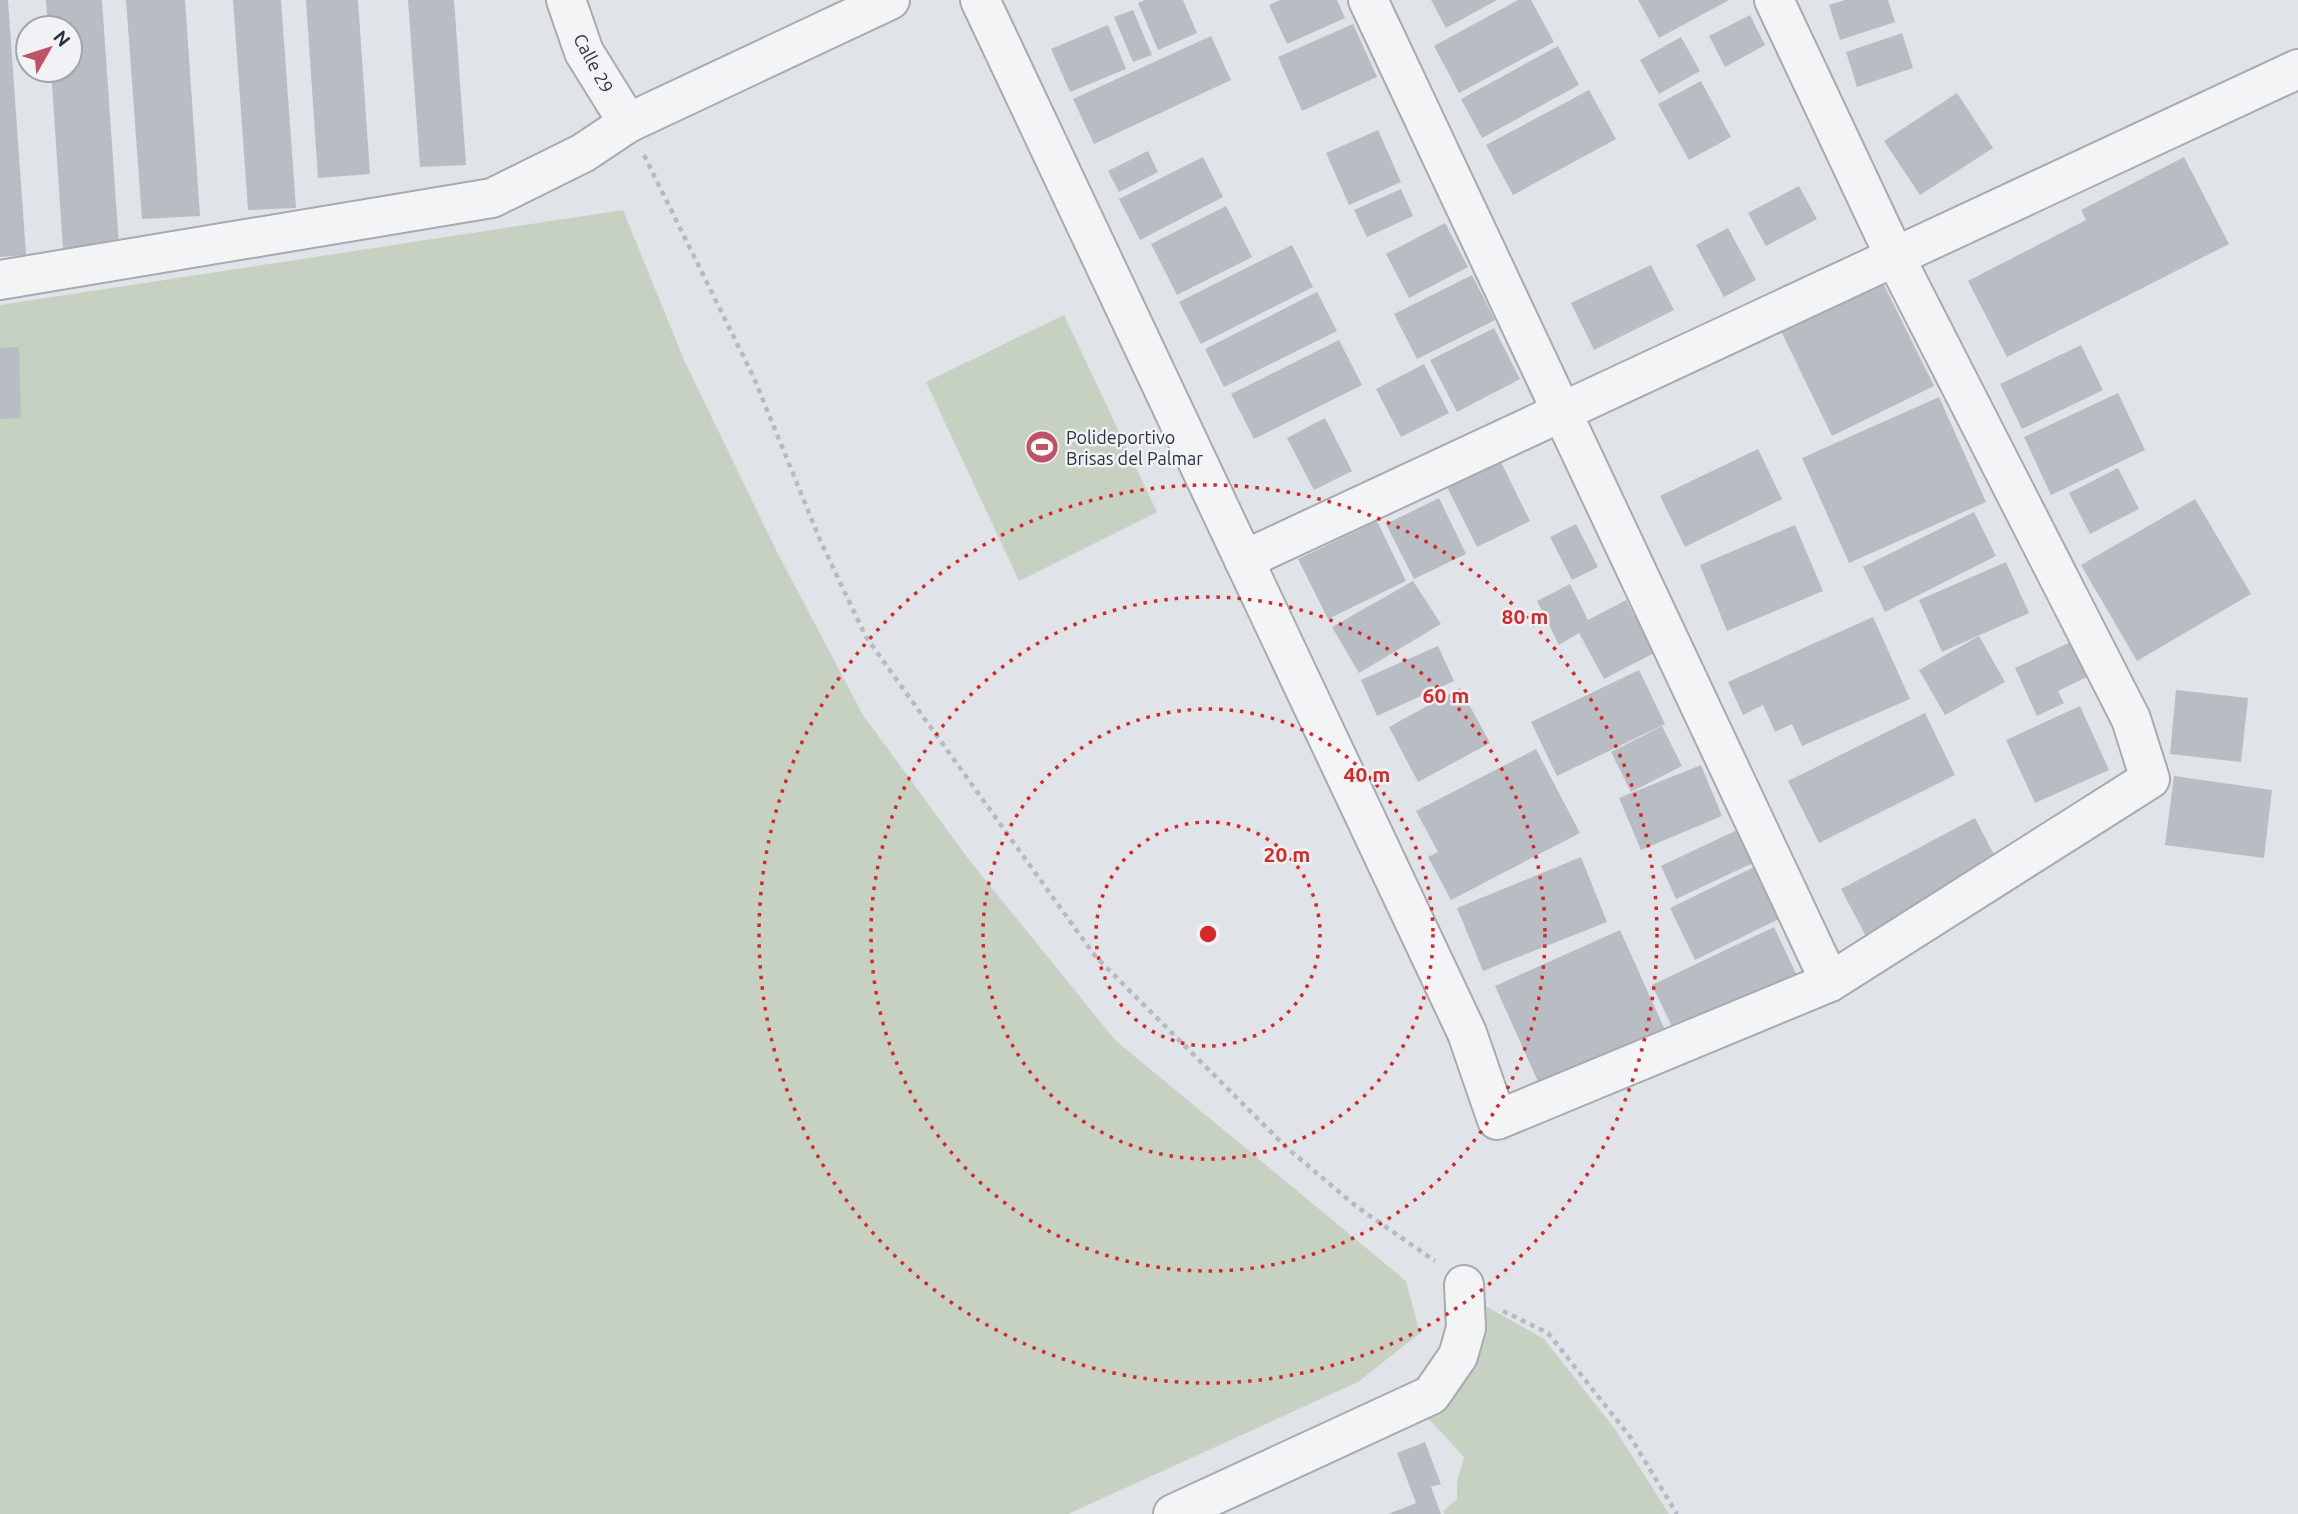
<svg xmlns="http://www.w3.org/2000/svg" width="2298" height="1514" font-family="Ubuntu,sans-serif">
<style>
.green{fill:#c7d1c2}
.building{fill:#b8bdc4}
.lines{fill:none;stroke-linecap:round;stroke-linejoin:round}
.minor-casing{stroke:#a6abb1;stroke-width:42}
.path{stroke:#b7babe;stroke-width:4.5;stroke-dasharray:5 5;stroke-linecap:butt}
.minor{stroke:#f3f4f6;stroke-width:38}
.ring{fill:none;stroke:#d62828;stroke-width:3.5;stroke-dasharray:3.5 7}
.labels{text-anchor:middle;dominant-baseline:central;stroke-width:5;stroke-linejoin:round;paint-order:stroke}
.street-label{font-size:18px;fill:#2b323d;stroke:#f0f2f5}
.poi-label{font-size:18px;fill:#2b323d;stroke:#f0f2f5;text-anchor:start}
.centre{fill:#d62828;stroke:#f0f2f5;stroke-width:3.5}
.ring-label{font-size:21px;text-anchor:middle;font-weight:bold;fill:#d62828;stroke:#f0f2f5;stroke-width:5;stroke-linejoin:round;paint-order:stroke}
</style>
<rect width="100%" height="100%" fill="#e0e4e8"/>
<g class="green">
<polygon points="623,210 684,360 777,552 863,715 970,861 1115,1040 1406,1281 1420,1333 1358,1382 1068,1514 0,1514 0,305"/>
<polygon points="1064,315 1157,512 1019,581 926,382"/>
<polygon points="1473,1299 1544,1339 1615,1429 1669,1514 1445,1514 1443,1511 1457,1499 1457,1482 1464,1457 1426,1416"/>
</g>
<g class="building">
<polygon points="0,0 8,0 26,255 0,257"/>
<polygon points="46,0 102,0 119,246 63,249 51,70 70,70 70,28 48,28"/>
<polygon points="126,0 185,0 200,216 142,219"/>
<polygon points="233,0 281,0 296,208 248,210"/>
<polygon points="306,0 358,0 370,174 318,178"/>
<polygon points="408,0 454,0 466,165 420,167"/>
<polygon points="1145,0 1183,0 1197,33 1158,50 1138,3"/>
<polygon points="1280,0 1337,0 1345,18 1287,44 1269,5"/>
<polygon points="1431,0 1497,0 1446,28"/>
<polygon points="1518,0 1531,0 1554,42 1459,93 1434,46"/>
<polygon points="1638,0 1729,0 1659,38"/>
<polygon points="1845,0 1888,0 1895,22 1840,40 1829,5"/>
<polygon points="1133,10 1152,55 1133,62 1114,17"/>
<polygon points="1750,15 1765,45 1725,67 1709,36"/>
<polygon points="1353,24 1377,77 1302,111 1278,57"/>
<polygon points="1108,25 1126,69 1070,92 1051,49"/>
<polygon points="1902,33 1913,68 1857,87 1846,52"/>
<polygon points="1211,36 1231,80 1094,144 1073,99"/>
<polygon points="1681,37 1700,71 1659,94 1640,60"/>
<polygon points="1558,46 1579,85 1482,138 1461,99"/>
<polygon points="1701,81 1731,137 1689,160 1658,104"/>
<polygon points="1589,90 1616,139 1513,195 1486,145"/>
<polygon points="1957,93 1993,148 1920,195 1884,141"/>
<polygon points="1378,130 1401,182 1349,205 1326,153"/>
<polygon points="1148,151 1158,172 1119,192 1108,171"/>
<polygon points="1203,157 1223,197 1140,240 1119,199"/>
<polygon points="2184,157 2229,244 2007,357 1968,281 2086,220 2081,210"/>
<polygon points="1799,186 1817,219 1766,246 1748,213"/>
<polygon points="1401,189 1413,216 1367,237 1354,210"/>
<polygon points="1226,206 1252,257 1177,295 1151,244"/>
<polygon points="1445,223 1468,267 1409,298 1386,254"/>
<polygon points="1728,228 1756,280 1724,297 1696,245"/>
<polygon points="1292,245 1313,287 1201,344 1179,302"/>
<polygon points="1651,265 1674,310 1594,350 1571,303"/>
<polygon points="1472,275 1495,320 1417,359 1394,314"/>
<polygon points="1881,279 1934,386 1832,436 1780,329"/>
<polygon points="1317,292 1337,331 1224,387 1205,349"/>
<polygon points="1494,328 1520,379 1457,412 1430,360"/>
<polygon points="1339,340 1362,385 1254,439 1231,394"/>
<polygon points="2081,345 2103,390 2022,429 2000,384"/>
<polygon points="19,347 21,418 0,419 0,348"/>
<polygon points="1424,364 1449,413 1401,437 1376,389"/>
<polygon points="2118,393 2145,450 2051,495 2024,437"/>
<polygon points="1939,397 1986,502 1849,563 1802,458"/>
<polygon points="1325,418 1352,471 1314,490 1287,438"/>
<polygon points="1758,449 1782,499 1685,547 1660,496"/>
<polygon points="1499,458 1530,521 1477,547 1446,485"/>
<polygon points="2118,468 2139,509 2090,534 2069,493"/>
<polygon points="1439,498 1466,554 1414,579 1386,524"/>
<polygon points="2195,499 2251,594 2137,661 2081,565"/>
<polygon points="1974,512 1996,556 1885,612 1863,567"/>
<polygon points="1377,521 1406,581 1328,619 1298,559"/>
<polygon points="1576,524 1598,567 1572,580 1550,537"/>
<polygon points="1795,525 1823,591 1727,631 1700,565"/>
<polygon points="2006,562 2029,613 1942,652 1919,600"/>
<polygon points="1413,581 1441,624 1359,673 1332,627"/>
<polygon points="1570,584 1588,620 1626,600 1654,653 1604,679 1579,633 1559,645 1537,601"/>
<polygon points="1873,617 1910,699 1802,746 1792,724 1775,732 1763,705 1743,715 1728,682"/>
<polygon points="1979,636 2005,682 1945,715 1919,670"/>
<polygon points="2073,641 2089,676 2058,691 2064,703 2037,716 2015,668"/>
<polygon points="1438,646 1454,681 1377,716 1361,680"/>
<polygon points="1639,670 1665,724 1557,776 1531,722"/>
<polygon points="1460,688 1490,743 1418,782 1389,727"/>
<polygon points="2176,690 2248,698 2241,762 2170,754"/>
<polygon points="2080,706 2109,770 2035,803 2006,740"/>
<polygon points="1925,713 1955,775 1819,843 1788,781"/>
<polygon points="1662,726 1682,766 1631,792 1611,752"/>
<polygon points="1536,749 1580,833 1451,900 1428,857 1438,852 1416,811"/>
<polygon points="1701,765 1722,816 1641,850 1619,798"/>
<polygon points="2174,776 2272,790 2264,858 2165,845"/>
<polygon points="1975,818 2003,872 1869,942 1841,889"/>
<polygon points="1737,830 1753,863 1676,899 1661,866"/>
<polygon points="1581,857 1607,922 1483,971 1457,908"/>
<polygon points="1756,866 1781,918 1695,960 1670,908"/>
<polygon points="1774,927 1798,978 1676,1035 1652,985"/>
<polygon points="1620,930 1665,1030 1540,1086 1495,986"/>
<polygon points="1425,1442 1441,1484 1431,1487 1441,1514 1388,1514 1416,1503 1397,1453"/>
</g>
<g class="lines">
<defs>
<g id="minor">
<polyline points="566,0 584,52 628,123"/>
<polyline points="980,0 1467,1033 1497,1120 1830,982 2150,779 2131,719 1895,257 1774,0"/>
<polyline points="1368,0 1830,982"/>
<polyline points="0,280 492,198 583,153 628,123 890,0"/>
<polyline points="1244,560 2298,69"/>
<polyline points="1173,1514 1431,1395 1458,1356 1466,1328 1464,1285"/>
</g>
</defs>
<use href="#minor" class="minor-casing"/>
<g class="path">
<polyline points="644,155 754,378 820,540 866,637 1095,956 1287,1148 1357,1207 1435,1261"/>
<polyline points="1503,1311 1548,1333 1631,1438 1677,1514"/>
</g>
<use href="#minor" class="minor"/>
</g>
<g class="ring">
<circle cx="1208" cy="934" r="112"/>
<circle cx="1208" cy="934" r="225"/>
<circle cx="1208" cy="934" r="337"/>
<circle cx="1208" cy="934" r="449"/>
</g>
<defs>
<symbol id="stadium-disc" viewBox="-11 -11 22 22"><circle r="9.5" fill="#c05267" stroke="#f0f2f5"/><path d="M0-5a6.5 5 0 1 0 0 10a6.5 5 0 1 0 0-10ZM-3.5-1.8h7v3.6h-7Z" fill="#fff"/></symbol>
</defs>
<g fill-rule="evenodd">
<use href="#stadium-disc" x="1023" y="428" width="38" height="38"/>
</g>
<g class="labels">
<g class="street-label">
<text transform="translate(594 63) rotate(62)">Calle 29</text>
</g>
<g class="poi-label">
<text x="1066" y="437">Polideportivo<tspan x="1066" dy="21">Brisas del Palmar</tspan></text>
</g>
</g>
<circle cx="1208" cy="934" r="10" class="centre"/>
<g class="ring-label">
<text x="1525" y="624">80 m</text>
<text x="1446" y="703">60 m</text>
<text x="1367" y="782">40 m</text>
<text x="1287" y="862">20 m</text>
</g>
<g transform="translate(49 49) rotate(51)"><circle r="33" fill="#f0f2f5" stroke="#a1a5ab" stroke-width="2"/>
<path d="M0-5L12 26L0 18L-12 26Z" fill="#c05267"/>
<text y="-10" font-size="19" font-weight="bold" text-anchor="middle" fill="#2b323d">N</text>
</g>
</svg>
